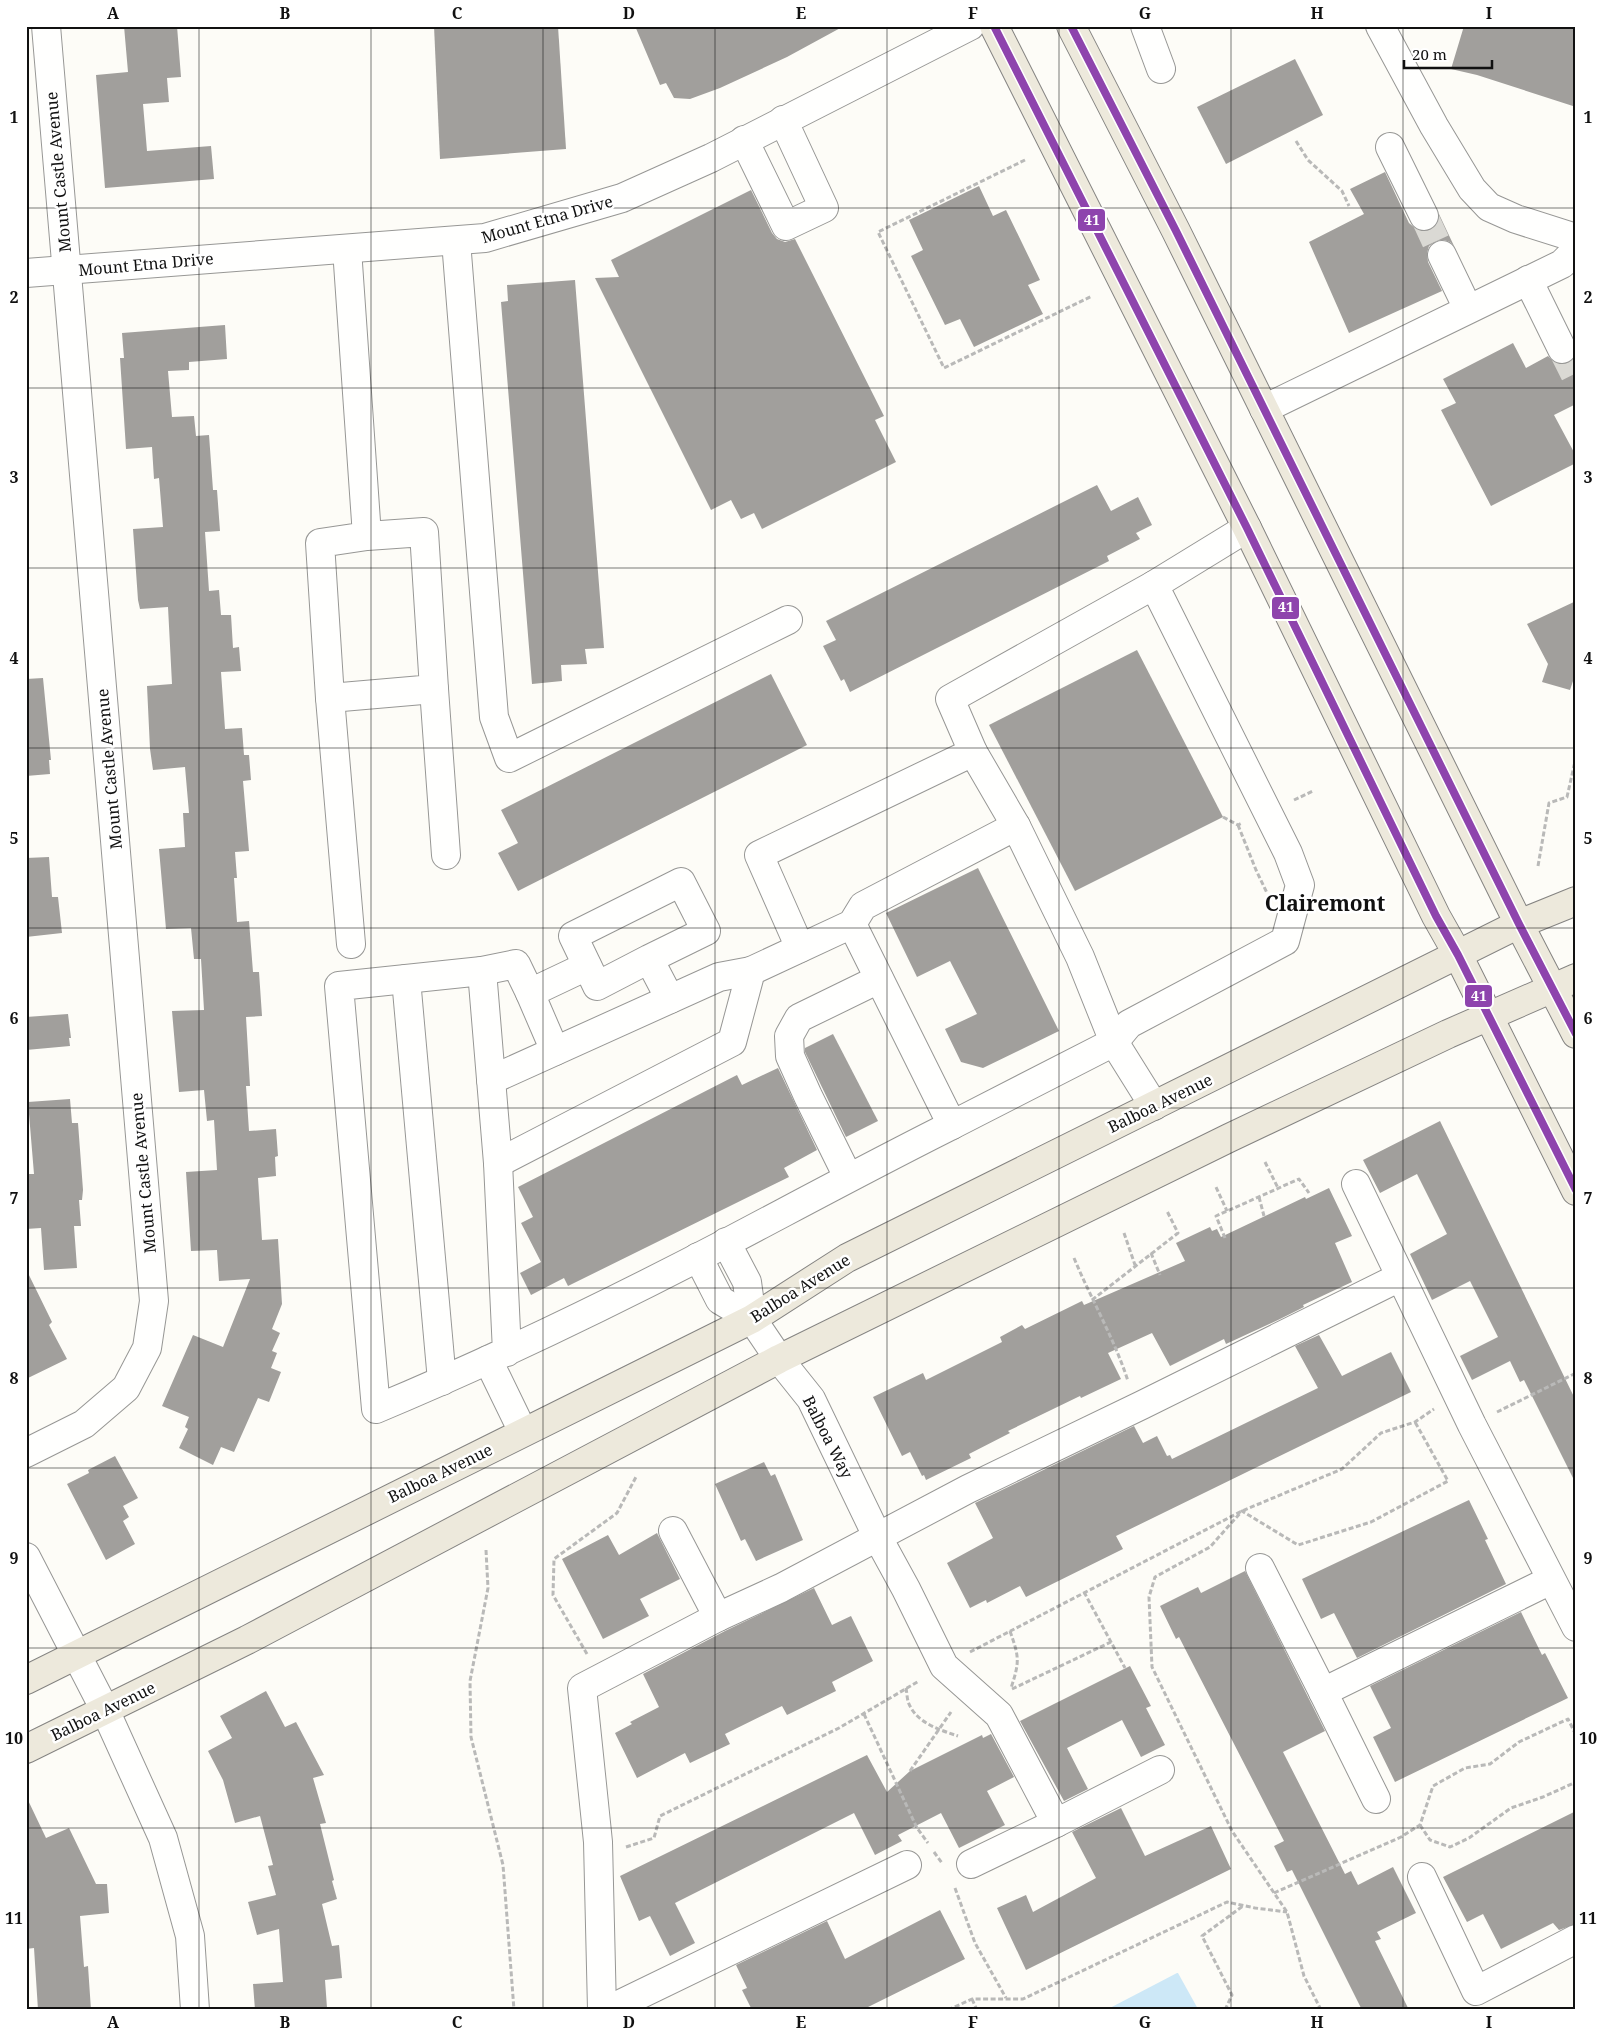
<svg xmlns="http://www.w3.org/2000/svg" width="1602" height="2036" font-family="'Noto Serif',serif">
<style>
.water{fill:#cde8f7}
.building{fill:#a19f9c}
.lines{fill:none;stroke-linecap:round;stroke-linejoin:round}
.minor-tunnel{stroke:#dad9d4;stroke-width:28;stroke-dasharray:28 14;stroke-linecap:butt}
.minor-casing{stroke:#979795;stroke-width:30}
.major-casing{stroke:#858482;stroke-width:30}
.path{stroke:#b9b9b8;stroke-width:3;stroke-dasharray:5 2.5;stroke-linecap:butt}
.minor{stroke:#fffffe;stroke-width:28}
.major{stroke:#ede9dc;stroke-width:28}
.bus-1-casing{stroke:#fff;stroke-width:11}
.bus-1{stroke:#8e44ad;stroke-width:8}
.grid{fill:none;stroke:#111;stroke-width:1;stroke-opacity:0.55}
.labels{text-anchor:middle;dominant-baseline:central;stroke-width:5;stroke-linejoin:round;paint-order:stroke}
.street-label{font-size:16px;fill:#111;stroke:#fff}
.district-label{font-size:21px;font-weight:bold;fill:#111;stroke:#fff}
.line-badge{stroke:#fff;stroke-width:2}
.badge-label{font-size:14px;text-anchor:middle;font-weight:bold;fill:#fff}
.neatline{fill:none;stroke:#111;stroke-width:2}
.grid-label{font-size:16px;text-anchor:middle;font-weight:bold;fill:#111}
</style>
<rect width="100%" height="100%" fill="#fdfcf7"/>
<polygon class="water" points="1178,1973 1198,2009 1106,2010 1177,1973"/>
<g class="building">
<polygon points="124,26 177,26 181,77 167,78 169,102 143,104 147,151 211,146 214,179 105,188 96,75 128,72"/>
<polygon points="434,26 558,26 566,149 440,159"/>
<polygon points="635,26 844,26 787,57 720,88 690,99 674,98 666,83 660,85"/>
<polygon points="1464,26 1576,26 1576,107 1477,75 1451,69"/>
<polygon points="1295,59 1323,115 1226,164 1197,107"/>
<polygon points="1385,172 1409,223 1416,229 1422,232 1430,230 1437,224 1439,214 1454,246 1450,242 1444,240 1436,241 1429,246 1427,253 1428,262 1442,291 1349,333 1309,242 1364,214 1350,189"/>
<polygon points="979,186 993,216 1006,210 1040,280 1028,285 1043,314 974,347 960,319 945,325 911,256 923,250 909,220"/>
<polygon points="751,190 772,233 777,239 785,242 795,239 884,416 875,420 896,462 762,529 754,513 741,519 731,500 711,510 595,278 619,277 611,260"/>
<polygon points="575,280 604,648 585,649 587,664 561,665 562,681 532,684 501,302 508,301 507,285"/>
<polygon points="225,325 227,359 189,362 189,370 168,371 172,417 194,416 196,436 209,435 213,490 217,490 220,531 205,532 209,591 219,590 221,615 231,615 233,648 239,647 241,671 221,672 225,729 242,728 244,755 249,755 251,780 243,781 249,851 235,852 237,878 234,878 237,922 249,921 253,972 259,972 262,1016 246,1017 250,1086 246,1086 249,1131 276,1129 278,1156 275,1157 276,1176 258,1178 262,1240 278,1239 282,1304 272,1329 280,1333 272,1351 277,1353 271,1368 281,1372 269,1402 258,1398 234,1452 221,1447 213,1465 179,1448 188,1429 185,1427 189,1417 162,1406 193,1335 223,1347 250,1279 219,1281 217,1250 191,1251 186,1172 217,1170 214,1120 207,1121 204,1090 179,1092 172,1011 204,1010 201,959 194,959 191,928 166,929 159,849 185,847 183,813 189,813 185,767 153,770 150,749 147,686 172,684 168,607 140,609 138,600 133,529 163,527 159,478 154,479 152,447 126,449 120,358 124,358 122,333"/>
<polygon points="1513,343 1526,368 1548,356 1554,362 1561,365 1569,363 1576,356 1576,404 1554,415 1576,456 1576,463 1491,506 1441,410 1456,403 1443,379"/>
<polygon points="1097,485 1111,511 1138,497 1152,525 1136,533 1140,539 1107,556 1109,561 850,692 844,679 841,681 823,646 836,640 826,621"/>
<polygon points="1576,601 1576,672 1570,690 1542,682 1548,664 1527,624"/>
<polygon points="1137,650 1223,817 1075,891 989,725"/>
<polygon points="771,674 807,745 518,891 498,853 518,843 501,810"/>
<polygon points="43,678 51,760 49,760 50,774 26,776 26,679"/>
<polygon points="49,857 52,897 58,897 62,933 26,937 26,858"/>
<polygon points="978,868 1059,1031 983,1068 961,1062 945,1029 977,1014 950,961 917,977 886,913"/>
<polygon points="68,1014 71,1038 69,1038 70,1046 26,1050 26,1017"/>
<polygon points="833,1034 878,1121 846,1137 805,1052 805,1048"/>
<polygon points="778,1068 817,1150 784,1168 789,1177 568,1286 564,1278 531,1295 520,1273 541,1262 521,1223 533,1217 518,1187 737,1075 742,1085"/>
<polygon points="70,1099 72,1123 78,1123 83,1190 82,1200 79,1200 81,1226 74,1226 77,1268 44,1270 41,1228 26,1229 26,1174 34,1174 28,1102"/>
<polygon points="1440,1121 1576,1401 1576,1484 1524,1380 1520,1382 1510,1361 1472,1380 1460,1356 1498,1337 1470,1281 1432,1300 1410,1254 1447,1234 1417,1174 1380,1193 1363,1160"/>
<polygon points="1329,1188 1352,1236 1335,1243 1352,1282 1303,1305 1304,1307 1280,1319 1226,1344 1224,1339 1170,1366 1152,1333 1108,1353 1121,1379 1081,1398 1080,1396 1008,1431 1010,1433 969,1454 971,1458 926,1480 924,1475 922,1476 910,1452 902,1456 873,1397 923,1373 926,1380 1002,1342 1000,1337 1022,1325 1025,1329 1082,1301 1084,1305 1185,1261 1176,1243 1210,1227 1212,1231 1217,1229 1221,1237 1305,1197 1306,1199"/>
<polygon points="26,1269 52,1322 49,1325 67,1359 26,1379"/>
<polygon points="1319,1335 1342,1376 1391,1352 1411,1392 1116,1536 1123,1549 1026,1597 1020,1586 987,1603 986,1600 970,1608 947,1563 993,1538 975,1503 1134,1426 1143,1443 1157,1436 1167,1456 1170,1455 1172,1459 1318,1388 1295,1346"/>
<polygon points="115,1456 138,1498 123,1506 129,1517 123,1521 135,1544 106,1560 67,1484 89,1473 88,1470"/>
<polygon points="764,1462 771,1476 775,1474 803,1540 756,1561 745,1539 741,1541 715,1484"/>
<polygon points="1469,1500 1488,1539 1485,1540 1506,1584 1357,1658 1334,1613 1321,1619 1302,1579"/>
<polygon points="657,1533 680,1579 640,1599 649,1616 603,1639 562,1559 608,1535 619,1555"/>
<polygon points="1245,1571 1325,1731 1283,1752 1345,1874 1351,1871 1358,1885 1393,1867 1416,1913 1377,1932 1381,1939 1375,1941 1409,2010 1362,2010 1292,1870 1287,1872 1274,1846 1284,1841 1179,1637 1176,1639 1160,1606 1198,1587 1201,1593"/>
<polygon points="814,1588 832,1625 851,1616 873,1661 832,1682 836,1691 787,1715 782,1706 725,1734 730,1744 690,1763 685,1753 637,1778 615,1733 632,1724 630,1722 659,1707 643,1674 725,1631"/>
<polygon points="1521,1612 1542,1655 1545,1653 1568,1698 1395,1782 1373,1737 1391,1728 1370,1686"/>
<polygon points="1130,1666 1151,1706 1146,1708 1165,1745 1141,1757 1122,1720 1067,1748 1088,1789 1064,1801 1020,1721"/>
<polygon points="266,1691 285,1727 296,1722 324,1775 313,1778 326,1823 320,1824 334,1880 332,1881 337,1899 322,1904 332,1946 339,1945 342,1978 325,1980 327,2008 255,2010 253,1984 283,1982 279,1929 257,1935 248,1902 276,1895 268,1866 273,1865 260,1816 235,1823 223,1780 208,1751 232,1738 220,1716"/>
<polygon points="991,1734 1014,1777 987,1791 1005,1825 959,1848 941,1813 898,1835 902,1841 875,1855 854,1813 675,1903 695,1943 670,1956 650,1916 639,1921 620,1876 867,1755 887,1792 910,1771 982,1735 983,1738"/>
<polygon points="26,1796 46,1838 69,1828 96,1884 107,1884 109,1913 80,1916 84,1967 88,1966 91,2010 38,2010 34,1948 26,1949"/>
<polygon points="1121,1808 1145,1856 1211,1826 1231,1869 1026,1970 997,1908 1026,1895 1033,1912 1096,1878 1072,1832"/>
<polygon points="1576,1811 1576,1924 1559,1930 1553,1923 1501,1949 1483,1914 1467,1922 1443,1877"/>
<polygon points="940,1910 965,1959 862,2010 752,2010 742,1990 747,1988 736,1965 827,1921 845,1959"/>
</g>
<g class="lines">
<g class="minor-tunnel">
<polyline points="1424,216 1442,255"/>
<polyline points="1562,349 1576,377"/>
</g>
<defs>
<g id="minor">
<polyline points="1145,26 1161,69"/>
<polyline points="1380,26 1434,126 1472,189 1489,207 1516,219 1576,238"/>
<polyline points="744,140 786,226 824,208 783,120"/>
<polyline points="1390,147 1424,216"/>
<polyline points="456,241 494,717 509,758 788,620"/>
<polyline points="347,249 367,536 424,532 434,689 330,698 320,543 367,536"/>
<polyline points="1442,255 1468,309"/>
<polyline points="26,273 485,238 622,198 711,158 970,26"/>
<polyline points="1528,280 1562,349"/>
<polyline points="1264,409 1562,264 1576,250"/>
<polyline points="434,689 446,855"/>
<polyline points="330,698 351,944"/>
<polyline points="973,752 950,699 1154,585"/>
<polyline points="852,924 952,1125 1114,1042 1129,1024 1285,941 1300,885 1288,853 1154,585 1247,528"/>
<polyline points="800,948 759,855 973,752 1016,826"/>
<polyline points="649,959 597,986 573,936 681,882 706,931 649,959 670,999"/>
<polyline points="482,971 516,964 530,993 587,966"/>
<polyline points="406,979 442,1381"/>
<polyline points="530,993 555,1051"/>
<polyline points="491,1080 719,977 751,971"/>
<polyline points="498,1163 732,1042 751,971 852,924 863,906 1016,826 1080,957 1114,1042 1154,1106"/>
<polyline points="848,1177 808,1096 790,1056 789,1036 799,1018 879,979"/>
<polyline points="1356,1184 1472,1425 1576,1627"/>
<polyline points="726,1242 747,1282 752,1319"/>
<polyline points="698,1257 720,1300 752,1319 779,1359 811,1399 877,1536 906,1589 944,1666 999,1715 1056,1823 1160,1770"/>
<path d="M 507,1352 L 498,1163 L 482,971 L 339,986 L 376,1409 C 496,1359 613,1302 728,1242 C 802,1203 876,1163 952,1125"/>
<polyline points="488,1360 523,1432"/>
<polyline points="26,1453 84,1424 126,1388 147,1348 154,1301 46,26"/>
<polyline points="673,1531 718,1617"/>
<polyline points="26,1557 105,1710 163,1838 190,1936 195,2010"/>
<polyline points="1260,1568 1323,1692 1551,1580"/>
<polyline points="1323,1692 1376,1799"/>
<polyline points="971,1864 1056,1823"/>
<polyline points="1422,1877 1476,1991 1576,1939"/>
<polyline points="602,2010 598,1842 582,1688 718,1617 781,1588 968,1489 1142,1405 1400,1277"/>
<polyline points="608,2010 907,1865"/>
</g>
<g id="major">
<polyline points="994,26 1247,528 1436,916 1458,955 1576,1191"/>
<polyline points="1071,26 1176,231 1519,924 1576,1034"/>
<polyline points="26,1680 752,1319 847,1258 1519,924 1576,901"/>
<polyline points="26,1749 247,1640 779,1359 1229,1138 1448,1034 1576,978"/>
</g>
</defs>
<use href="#minor" class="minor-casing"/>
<use href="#major" class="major-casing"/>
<g class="path">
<polyline points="1296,141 1308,160 1342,191 1349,206"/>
<polyline points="1025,160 878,232 944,368 1092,296"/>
<polyline points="1294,800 1313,791"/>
<polyline points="1223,817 1238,825 1242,823"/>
<polyline points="1238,825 1256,870 1267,893"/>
<polyline points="1538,866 1549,803 1567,797 1576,757"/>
<polyline points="1265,1162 1278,1188"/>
<polyline points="1216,1187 1227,1211"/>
<polyline points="1259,1197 1264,1216"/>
<polyline points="1124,1233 1135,1265"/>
<polyline points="1225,1238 1216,1216 1299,1179 1309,1193"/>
<polyline points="1151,1253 1160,1275"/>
<path d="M 1074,1258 C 1091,1299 1114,1338 1128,1381"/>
<polyline points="1092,1300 1178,1233 1167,1211"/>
<polyline points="1497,1412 1576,1373"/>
<polyline points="486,1550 488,1588 470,1681 471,1737 503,1865 514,2010"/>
<polyline points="1084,1592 1125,1668"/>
<path d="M 1010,1631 C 1019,1657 1020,1661 1011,1688"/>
<polyline points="970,1652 1242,1511 1342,1469 1381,1433 1415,1422 1434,1409"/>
<polyline points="587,1654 553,1595 554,1559 617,1513 637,1475"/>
<path d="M 906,1688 C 907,1693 907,1700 909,1704 C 917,1723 940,1730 958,1736"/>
<polyline points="1012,1689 1111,1642"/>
<polyline points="864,1714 917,1828 928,1843"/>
<polyline points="910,1771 951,1712"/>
<polyline points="1420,1825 1430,1840 1450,1847 1469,1838 1511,1808 1543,1797 1576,1782"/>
<polyline points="626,1847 654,1838 660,1816 839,1728 919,1681"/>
<polyline points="934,1852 942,1863"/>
<polyline points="955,1888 975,1943 1006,1998"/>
<polyline points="1274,1893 1401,1837 1420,1825 1433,1786 1465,1768 1490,1764 1519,1742 1568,1719 1576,1735"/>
<polyline points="972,1999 977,2010"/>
<polyline points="948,2010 972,1999 1023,1999 1227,1902 1255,1908 1287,1912"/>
<polyline points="1225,2010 1232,1995 1202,1936 1243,1906"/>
<polyline points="1321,2010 1304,1976 1287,1912 1232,1831 1152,1667 1149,1597 1155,1577 1210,1547 1242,1511 1298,1545 1371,1522 1448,1481 1415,1422"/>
</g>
<use href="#minor" class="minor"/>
<use href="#major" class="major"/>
<defs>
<g id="bus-1">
<polyline points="994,26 1247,528 1436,916 1458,955 1576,1190"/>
<polyline points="1071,26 1176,231 1519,924 1576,1034"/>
</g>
</defs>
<use href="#bus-1" class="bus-1-casing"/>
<use href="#bus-1" class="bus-1"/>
</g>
<path class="grid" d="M 199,26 L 199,2010M 371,26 L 371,2010M 543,26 L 543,2010M 715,26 L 715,2010M 887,26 L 887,2010M 1059,26 L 1059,2010M 1231,26 L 1231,2010M 1403,26 L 1403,2010M 26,208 L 1576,208M 26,388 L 1576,388M 26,568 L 1576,568M 26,748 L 1576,748M 26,928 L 1576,928M 26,1108 L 1576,1108M 26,1288 L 1576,1288M 26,1468 L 1576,1468M 26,1648 L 1576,1648M 26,1828 L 1576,1828"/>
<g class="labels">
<g class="street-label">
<text transform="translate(58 172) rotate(-95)">Mount Castle Avenue</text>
<text transform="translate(547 219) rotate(-16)">Mount Etna Drive</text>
<text transform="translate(146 264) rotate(-5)">Mount Etna Drive</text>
<text transform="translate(109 769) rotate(-95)">Mount Castle Avenue</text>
<text transform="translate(1160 1103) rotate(-26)">Balboa Avenue</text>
<text transform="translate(143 1173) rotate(-95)">Mount Castle Avenue</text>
<text transform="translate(800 1288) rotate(-32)">Balboa Avenue</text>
<text transform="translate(828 1437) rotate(63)">Balboa Way</text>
<text transform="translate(440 1473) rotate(-26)">Balboa Avenue</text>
<text transform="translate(103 1711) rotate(-26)">Balboa Avenue</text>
</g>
<g class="district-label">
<text x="1325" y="903">Clairemont</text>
</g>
</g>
<g class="line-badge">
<rect x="1077" y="208" width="29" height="24" rx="5" fill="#8e44ad"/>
<rect x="1271" y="596" width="29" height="24" rx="5" fill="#8e44ad"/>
<rect x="1464" y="984" width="29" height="24" rx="5" fill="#8e44ad"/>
</g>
<g class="badge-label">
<text x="1092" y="225">41</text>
<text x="1286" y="612">41</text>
<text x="1479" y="1001">41</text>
</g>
<rect width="1602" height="2036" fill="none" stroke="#ffffff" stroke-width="55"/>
<path d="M1404 60v8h88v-8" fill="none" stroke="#111111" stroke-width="2.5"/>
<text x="1412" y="60" font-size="15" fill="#111111" stroke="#ffffff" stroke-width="4" paint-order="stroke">20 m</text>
<rect x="28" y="28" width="1546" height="1980" class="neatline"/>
<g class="grid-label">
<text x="113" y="19">A</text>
<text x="285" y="19">B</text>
<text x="457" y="19">C</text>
<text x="629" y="19">D</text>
<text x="801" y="19">E</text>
<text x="973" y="19">F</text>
<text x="1145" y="19">G</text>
<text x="1317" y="19">H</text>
<text x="1489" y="19">I</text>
<text x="14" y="123">1</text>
<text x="1588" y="123">1</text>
<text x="14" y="303">2</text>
<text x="1588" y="303">2</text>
<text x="14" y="483">3</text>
<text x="1588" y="483">3</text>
<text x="14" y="664">4</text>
<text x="1588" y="664">4</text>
<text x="14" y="844">5</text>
<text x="1588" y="844">5</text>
<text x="14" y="1024">6</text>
<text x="1588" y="1024">6</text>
<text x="14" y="1204">7</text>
<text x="1588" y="1204">7</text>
<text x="14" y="1384">8</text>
<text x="1588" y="1384">8</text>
<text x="14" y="1564">9</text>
<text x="1588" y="1564">9</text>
<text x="14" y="1744">10</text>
<text x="1588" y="1744">10</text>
<text x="14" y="1924">11</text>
<text x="1588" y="1924">11</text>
<text x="113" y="2028">A</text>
<text x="285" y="2028">B</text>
<text x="457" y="2028">C</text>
<text x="629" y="2028">D</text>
<text x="801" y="2028">E</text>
<text x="973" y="2028">F</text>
<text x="1145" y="2028">G</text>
<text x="1317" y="2028">H</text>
<text x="1489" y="2028">I</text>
</g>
</svg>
